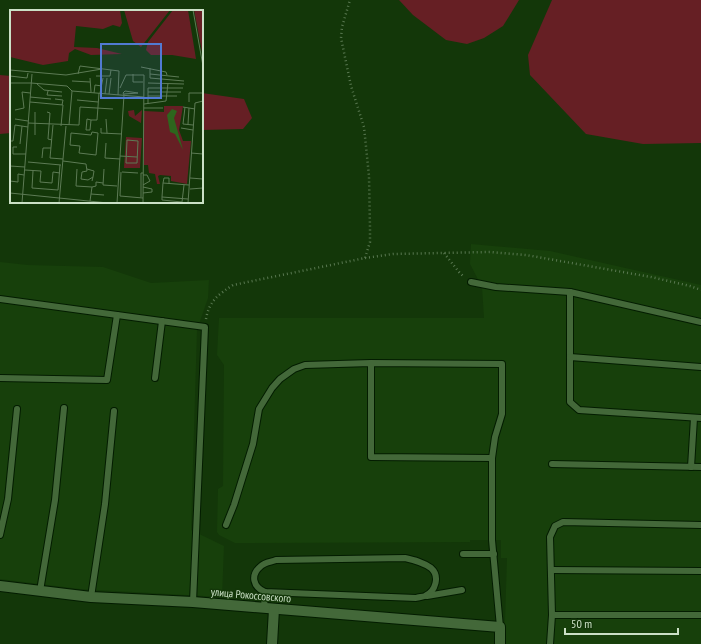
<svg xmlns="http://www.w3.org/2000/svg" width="701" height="644" font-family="'PT Sans Narrow',sans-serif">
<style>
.built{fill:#17400b}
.green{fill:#661f24}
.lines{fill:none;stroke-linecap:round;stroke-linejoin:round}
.lane-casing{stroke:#031c00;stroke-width:8}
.street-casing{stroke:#031c00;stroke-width:12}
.path{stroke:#597851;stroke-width:2.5;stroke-dasharray:1 3;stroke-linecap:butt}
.lane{stroke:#436839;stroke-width:6}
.street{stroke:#436839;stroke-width:10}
.labels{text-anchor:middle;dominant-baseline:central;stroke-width:3;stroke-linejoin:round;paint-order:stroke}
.street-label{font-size:11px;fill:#cbe0c6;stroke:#133709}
.inset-road{fill:none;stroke:#5d7b55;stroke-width:1}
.view{fill:#517ad3;fill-opacity:0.15;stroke:#517ad3;stroke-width:2}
.inset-edge{fill:none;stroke:#cbe0c6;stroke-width:2}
</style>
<rect width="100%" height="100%" fill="#133709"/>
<g class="built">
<polygon points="471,244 550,251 701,285 701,644 506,644 505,621 507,558 501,558 501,540 470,540 470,542 235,543 219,535 217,532 218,489 223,486 224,365 217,355 219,318 484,318 482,287 470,264"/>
<polygon points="0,262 28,265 103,267 151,283 209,280 208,298 197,330 191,530 224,546 222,597 80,589 0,579"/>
</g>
<g class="green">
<polygon points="399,0 519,0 503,26 484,38 467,44 446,40 413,15"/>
<polygon points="552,0 701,0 701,143 643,144 586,134 530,75 528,55"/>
<polygon points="0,75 11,76 11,133 0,134"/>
<polygon points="202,93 244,99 252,118 243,129 202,130"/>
</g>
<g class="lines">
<defs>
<g id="lane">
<polyline points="471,282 496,287 570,292 701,322"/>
<polyline points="570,292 570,402 579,410 701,418"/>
<polyline points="0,299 205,327 193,602"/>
<polyline points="570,357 701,367"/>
<polyline points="371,363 371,457 492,458"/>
<polyline points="0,378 107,380 117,315"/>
<polyline points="155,378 162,321"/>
<polyline points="552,464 701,467"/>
<polyline points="691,467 694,418"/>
<polyline points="226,525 234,505 253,444 259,409 272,388 280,379 294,369 305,365 371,363 502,364 502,414 495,437 492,458 492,540 500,627"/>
<polyline points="0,535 8,499 17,409"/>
<polyline points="463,554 494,554"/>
<path d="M 405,558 C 414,560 423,562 431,568 C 440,576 436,591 425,596 C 422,597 419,597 416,598 L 265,592 C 253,587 250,575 261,566 C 265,562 271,562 276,560 Z"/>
<polyline points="551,570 701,571"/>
<polyline points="40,591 55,500 64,408"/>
<polyline points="427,596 462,590"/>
<polyline points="91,597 105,504 114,411"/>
<polyline points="264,608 265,592"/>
<polyline points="552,615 701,615"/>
<polyline points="550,644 552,615 550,537 555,526 563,522 701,525"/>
</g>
<g id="street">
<polyline points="0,586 91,597 193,602 500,627 500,644"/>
<polyline points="272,644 274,609"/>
</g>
</defs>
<use href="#lane" class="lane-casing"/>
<use href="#street" class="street-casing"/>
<g class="path">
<polyline points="444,253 459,272 464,277"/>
<polyline points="365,258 393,254 490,252 526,255 651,277 690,286 701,290"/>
<path d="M 206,319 C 209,301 219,294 233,285 L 365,258 L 370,242 L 370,228 L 369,176 L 364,127 L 351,86 L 341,38 L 342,27 L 350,0"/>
</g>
<use href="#lane" class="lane"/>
<use href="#street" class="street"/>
</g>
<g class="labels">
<g class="street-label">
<text transform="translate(251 595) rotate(5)">улица Рокоссовского</text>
</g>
</g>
<g transform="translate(10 10)">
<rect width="193" height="193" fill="#133709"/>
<path d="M 0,0 L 110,0 L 112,13 L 110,17 L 103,15 L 93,19 L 66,16 L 64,37 L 87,38 L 112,44 L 81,45 L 65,39 L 59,43 L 58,51 L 33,55 L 0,47 ZM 114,0 L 160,0 L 131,37 L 123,31 ZM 163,0 L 178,0 L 186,49 L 162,45 L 141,45 L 136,40 L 138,32 ZM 184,0 L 193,0 L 193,48 L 193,47 ZM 154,96 L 173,96 L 169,120 L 173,131 L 181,131 L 177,174 L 161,171 L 161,166 L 150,165 L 148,166 L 150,174 L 147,174 L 145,164 L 139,163 L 138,155 L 134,155 L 134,101 L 154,102 ZM 124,100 L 125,106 L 132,100 L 131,113 L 119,106 L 118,101 ZM 116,127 L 132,128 L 130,158 L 114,158 Z" fill="#661f24"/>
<path d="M 162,99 L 167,101 L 164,108 L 173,140 L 165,124 L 160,122 L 157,105 Z" fill="#2d661d"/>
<path class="inset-road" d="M 183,0 L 193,56M 131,57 L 156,62 L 157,65M 140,58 L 140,68 L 174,71M 0,60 L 56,65 L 92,59M 68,64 L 70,56 L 109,61 L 108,85M 123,64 L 123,72 L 133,72M 140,64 L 169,67M 0,66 L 17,68 L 18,63M 86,66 L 100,66 L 101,60M 80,68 L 81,82M 62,71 L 80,72M 0,73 L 21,73M 21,73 L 57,76 L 62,81 L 134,87M 138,73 L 174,74M 27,74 L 34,80 L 52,82M 110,78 L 116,65 L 134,65 L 133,193M 38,81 L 37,85 L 52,86M 138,82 L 171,82M 84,83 L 85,75 L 92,76M 90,83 L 93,68M 95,84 L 97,68M 99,84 L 101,68M 114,85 L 113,83 L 115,81 L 128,83 L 114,84M 138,86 L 167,86M 20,87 L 41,89M 45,89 L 53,90 L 52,95M 67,90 L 88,92M 20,92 L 53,95 L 51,116M 179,92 L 179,83 L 193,83M 134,94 L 156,91 L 158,73M 138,94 L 138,78 L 173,78M 173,97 L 185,99M 175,97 L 173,114 L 183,115M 134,98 L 153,98M 5,100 L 14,98 L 12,82 L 20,83M 25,102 L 25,125M 37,102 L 40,103 L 38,129 L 42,130M 5,109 L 18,111M 96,109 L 97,123M 81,110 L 80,120 L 76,120 L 77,109 L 81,110 L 87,110 L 89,83M 18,113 L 69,115 L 70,97 L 103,99M 178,114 L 179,98M 43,115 L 40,148 L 53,149M 59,115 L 62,81M 91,118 L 91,123 L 112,124M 171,118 L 183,120M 82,122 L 88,123 L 86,145 L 69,143 L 70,136 L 60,135 L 61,123 L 81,125 ZM 117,130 L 128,131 L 127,153 L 116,153 ZM 0,131 L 3,131 L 5,115 L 18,117M 96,133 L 95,148 L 110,149M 10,134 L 12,116M 7,137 L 3,137 L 3,144 L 16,144M 181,143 L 193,144M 110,146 L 127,147M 32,148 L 33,138 L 41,138M 53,151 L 76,154 L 77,161 L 72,162 L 71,169 L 78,170 L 83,167 L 82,171M 18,152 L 51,155M 0,156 L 15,157M 67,159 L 66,176 L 82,177 L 86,176 L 86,172 L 93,173M 77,159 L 84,161 L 83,167M 94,159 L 93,175 L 107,176M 15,160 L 31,161 L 30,172 L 42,173 L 43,162 L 50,163M 23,161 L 22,178 L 48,180 L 50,155M 111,162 L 110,186 L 133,188M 112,162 L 128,163M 133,165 L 137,165 L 140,171 L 133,175M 180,168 L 193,169M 0,171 L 8,172 L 8,164 L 14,165M 153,173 L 154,168 L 159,168 L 159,174M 133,177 L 142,179 L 142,182 L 133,183M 180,179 L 193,178M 0,183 L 98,193M 81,184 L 94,185M 131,187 L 131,163 L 133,163M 152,187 L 152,190 L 172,192 L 174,175M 178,189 L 152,187 L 153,173 L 179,175M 80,191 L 82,177M 12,193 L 22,64M 49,193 L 56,116M 107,193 L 114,85M 178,193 L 185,93 L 193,91"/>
<path class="view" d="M 91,34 L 151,34 L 151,88 L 91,88 Z"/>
<rect width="193" height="193" class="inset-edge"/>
</g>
<path d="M565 628v6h113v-6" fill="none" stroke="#cbe0c6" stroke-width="2"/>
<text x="571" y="628" font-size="12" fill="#cbe0c6" stroke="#133709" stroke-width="3" paint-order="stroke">50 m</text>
</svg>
